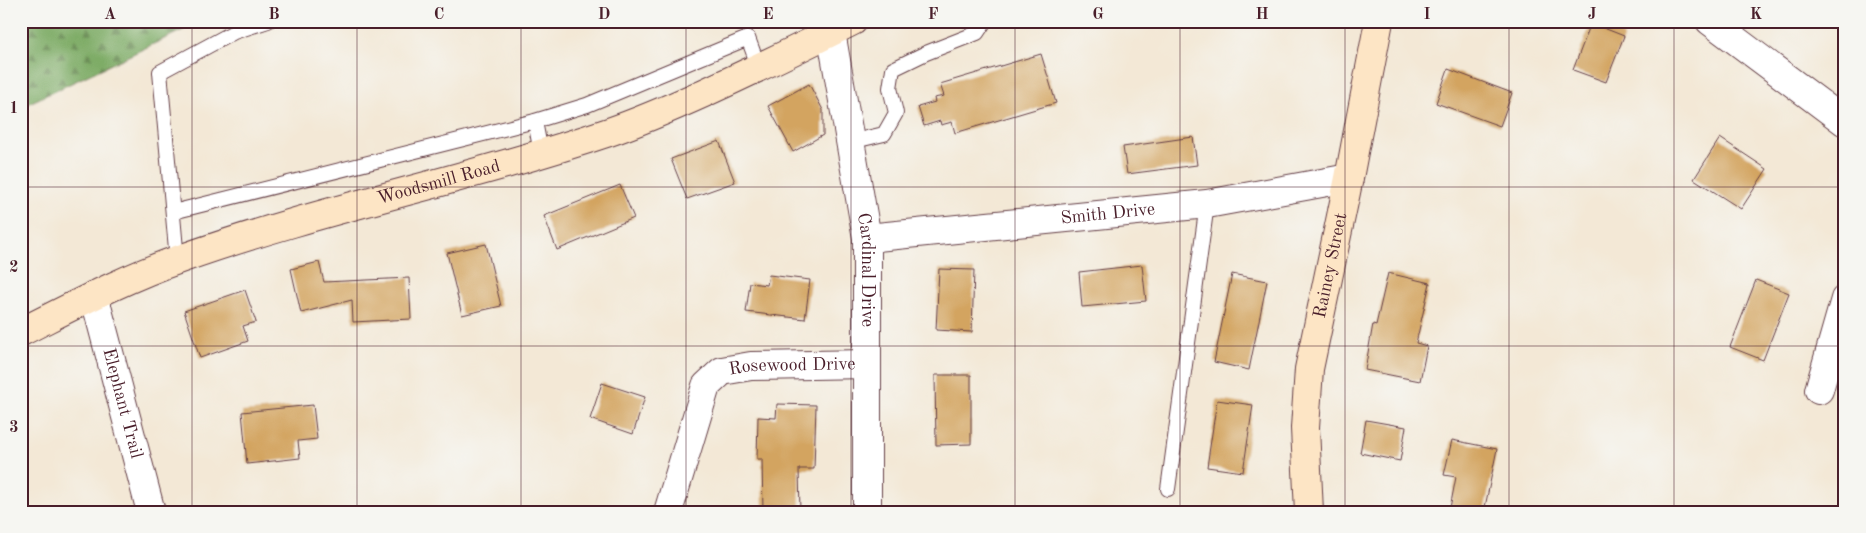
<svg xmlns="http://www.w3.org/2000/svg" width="1866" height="533" font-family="'Old Standard TT',serif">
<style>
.forest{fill:url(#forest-firs);stroke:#646648}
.building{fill:#d3a461}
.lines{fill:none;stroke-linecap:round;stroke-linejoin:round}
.lane-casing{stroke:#633d45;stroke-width:16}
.street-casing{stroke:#633d45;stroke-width:30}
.secondary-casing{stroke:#633d45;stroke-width:30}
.lane{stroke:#fff;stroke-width:14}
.street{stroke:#fff;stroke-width:28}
.secondary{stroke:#fde5c5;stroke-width:28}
.grid{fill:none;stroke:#4a1f2b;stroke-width:1;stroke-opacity:0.55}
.labels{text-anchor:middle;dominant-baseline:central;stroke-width:4.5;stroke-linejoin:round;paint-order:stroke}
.street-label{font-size:18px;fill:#4a1f2b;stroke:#f6f6f2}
.neatline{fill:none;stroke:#4a1f2b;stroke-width:2}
.grid-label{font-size:16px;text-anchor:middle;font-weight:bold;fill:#4a1f2b}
</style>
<defs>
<pattern id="forest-firs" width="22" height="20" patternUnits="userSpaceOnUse" patternTransform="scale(1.25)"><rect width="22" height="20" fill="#7eac66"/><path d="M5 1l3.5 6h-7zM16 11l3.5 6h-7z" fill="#698b54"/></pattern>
</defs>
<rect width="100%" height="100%" fill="#f6f6f2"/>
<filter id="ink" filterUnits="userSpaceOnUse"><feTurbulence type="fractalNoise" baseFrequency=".02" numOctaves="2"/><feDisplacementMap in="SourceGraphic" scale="10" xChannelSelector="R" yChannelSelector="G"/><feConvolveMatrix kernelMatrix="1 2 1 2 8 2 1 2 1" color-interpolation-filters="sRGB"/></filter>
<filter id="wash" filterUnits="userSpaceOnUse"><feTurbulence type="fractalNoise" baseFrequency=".0096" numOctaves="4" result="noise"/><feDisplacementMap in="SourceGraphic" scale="20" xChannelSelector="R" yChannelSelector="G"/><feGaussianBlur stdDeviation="1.12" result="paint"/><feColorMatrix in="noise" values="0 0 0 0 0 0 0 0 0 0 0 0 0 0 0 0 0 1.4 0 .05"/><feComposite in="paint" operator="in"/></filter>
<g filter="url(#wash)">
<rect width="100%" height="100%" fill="#f3e8d6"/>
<polygon class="forest" points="21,21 202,21 21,107"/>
<g id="blocks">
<g class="building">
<polygon points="1591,23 1624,36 1606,82 1573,70"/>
<polygon points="1041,54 1056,103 955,133 952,122 941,125 940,121 924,126 918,107 935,102 934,98 944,96 940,84"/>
<polygon points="1448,69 1512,93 1500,126 1436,103"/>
<polygon points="809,84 823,110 823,135 793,152 768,106"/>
<polygon points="1193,137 1197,165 1127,174 1123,147"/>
<polygon points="1720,138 1767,169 1741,209 1694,179"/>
<polygon points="719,141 735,182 687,199 671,159"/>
<polygon points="620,185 634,218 557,250 544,216"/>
<polygon points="486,244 501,306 462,315 447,253"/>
<polygon points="319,262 324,282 409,278 411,319 353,322 352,300 301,313 291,269"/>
<polygon points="1142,265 1146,301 1082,307 1079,272"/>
<polygon points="939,269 974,270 972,332 936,330"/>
<polygon points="1388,273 1430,283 1416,343 1427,346 1420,381 1365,370 1373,324 1376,325"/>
<polygon points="1232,274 1267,281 1249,370 1214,362"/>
<polygon points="769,275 810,280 805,319 746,312 750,283 767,285"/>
<polygon points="1756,280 1789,293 1763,360 1730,347"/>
<polygon points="245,290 256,322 243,326 248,341 200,358 184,311"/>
<polygon points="935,375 971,375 971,444 936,445"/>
<polygon points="602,383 645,397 633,434 590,419"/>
<polygon points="1217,400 1253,405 1243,472 1207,467"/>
<polygon points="777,404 816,405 814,469 799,469 800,512 763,512 762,459 757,459 758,417 776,418"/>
<polygon points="313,405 317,439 298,441 300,458 247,464 242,412"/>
<polygon points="1366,420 1406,427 1400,461 1360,453"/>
<polygon points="1452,440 1497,449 1484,512 1470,512 1450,508 1456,477 1444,475"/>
</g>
</g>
</g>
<g filter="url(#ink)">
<use href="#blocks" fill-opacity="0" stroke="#633d45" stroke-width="1"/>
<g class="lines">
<defs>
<g id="lane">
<polyline points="535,121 541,153"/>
<polyline points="850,142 884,134 896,113 890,88 893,69 926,53 977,33 985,21"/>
<polyline points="173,212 535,121 587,105 748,38 759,68"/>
<polyline points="177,260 160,72 234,32 268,21"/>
<polyline points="1168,489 1207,204"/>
</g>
<g id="street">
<polyline points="1710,21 1845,122"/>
<path id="s1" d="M 831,32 L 867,238 L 867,512"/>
<path id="s2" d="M 867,238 L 1207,204 L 1349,178"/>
<path id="s3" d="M 94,295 L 151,512"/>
<polyline points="1819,390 1845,299"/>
<path id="s4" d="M 668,512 L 706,386 L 722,371 L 751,366 L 867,364"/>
</g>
<g id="secondary">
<path id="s5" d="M 21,332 C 73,306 125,278 180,259 C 320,209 467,180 609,132 C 641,121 673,107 704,93 C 754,70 804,46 853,21"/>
<path id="s6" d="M 1309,512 L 1305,428 L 1309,369 L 1349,178 L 1379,21"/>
</g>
</defs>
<use href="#lane" class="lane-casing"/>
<use href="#street" class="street-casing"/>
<use href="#secondary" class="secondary-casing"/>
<use href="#lane" class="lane"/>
<use href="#street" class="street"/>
<use href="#secondary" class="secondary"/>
</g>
</g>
<path class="grid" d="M 192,21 L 192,512M 357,21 L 357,512M 521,21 L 521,512M 686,21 L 686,512M 851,21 L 851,512M 1015,21 L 1015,512M 1180,21 L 1180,512M 1345,21 L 1345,512M 1509,21 L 1509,512M 1674,21 L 1674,512M 21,187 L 1845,187M 21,346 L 1845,346"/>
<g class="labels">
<g class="street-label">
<text stroke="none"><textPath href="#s5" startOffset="445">Woodsmill Road</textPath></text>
<text stroke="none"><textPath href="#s2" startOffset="242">Smith Drive</textPath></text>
<text stroke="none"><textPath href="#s6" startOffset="249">Rainey Street</textPath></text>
<text stroke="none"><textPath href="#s1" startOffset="241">Cardinal Drive</textPath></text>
<text stroke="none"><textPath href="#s4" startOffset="224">Rosewood Drive</textPath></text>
<text stroke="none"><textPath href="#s3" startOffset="112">Elephant Trail</textPath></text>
</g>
</g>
<rect width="1866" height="533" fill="none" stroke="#f6f6f2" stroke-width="55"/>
<rect x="28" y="28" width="1810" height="478" class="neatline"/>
<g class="grid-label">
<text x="110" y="19">A</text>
<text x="274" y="19">B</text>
<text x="439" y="19">C</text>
<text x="604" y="19">D</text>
<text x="768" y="19">E</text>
<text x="933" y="19">F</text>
<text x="1098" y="19">G</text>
<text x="1262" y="19">H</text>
<text x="1427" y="19">I</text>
<text x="1592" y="19">J</text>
<text x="1756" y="19">K</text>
<text x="14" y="113">1</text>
<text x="14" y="272">2</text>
<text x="14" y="432">3</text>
</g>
</svg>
